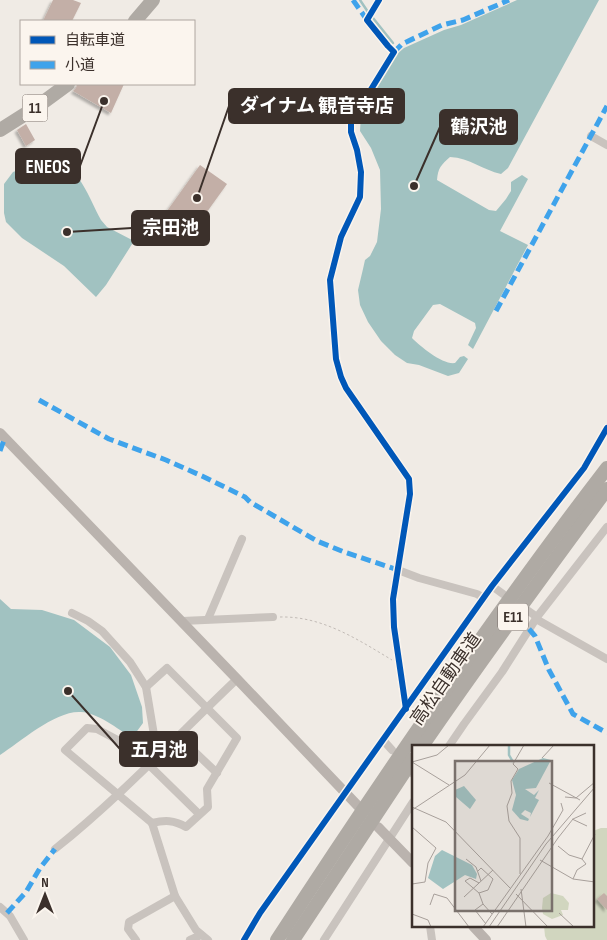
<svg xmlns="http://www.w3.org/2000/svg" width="607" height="940" font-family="'Sofia Sans Condensed','Noto Sans JP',sans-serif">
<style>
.green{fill:#d1d6bf}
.water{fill:#a1c2c1}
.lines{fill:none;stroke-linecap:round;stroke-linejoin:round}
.stream{stroke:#a1c2c1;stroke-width:2.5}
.building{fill:#c3afa7;filter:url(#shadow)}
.path{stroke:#c2bbb6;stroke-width:1;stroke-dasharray:2.5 2.5;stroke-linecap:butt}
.street{stroke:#c9c3be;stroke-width:8}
.secondary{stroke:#bab3ae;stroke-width:10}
.highway{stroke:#afaaa4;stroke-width:14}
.quiet{stroke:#3fa3eb;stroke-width:5;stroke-dasharray:10 5;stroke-linecap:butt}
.cycleway-casing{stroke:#fbf5ee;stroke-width:9}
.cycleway{stroke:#0057b8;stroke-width:6}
.labels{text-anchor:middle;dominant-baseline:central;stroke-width:4;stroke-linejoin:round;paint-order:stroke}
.shield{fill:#fbf5ee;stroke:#756b66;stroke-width:1}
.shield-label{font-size:16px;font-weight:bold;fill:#3b302b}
.street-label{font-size:18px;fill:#3b302b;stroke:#fbf5ee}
.inset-river{fill:none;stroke:#a1c2c1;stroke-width:2.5}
.inset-road{fill:none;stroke:#a8a09b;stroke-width:1}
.view{fill:#7a716c;fill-opacity:0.15;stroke:#7a716c;stroke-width:2.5}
.inset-edge{fill:none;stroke:#3b302b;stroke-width:2.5}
.leader{fill:none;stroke:#3b302b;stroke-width:2}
.callout-dot{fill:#3b302b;stroke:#fbf5ee;stroke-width:2}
.callout{fill:#3b302b;stroke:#3b302b;stroke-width:2}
.callout-label{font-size:19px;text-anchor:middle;font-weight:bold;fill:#fff}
</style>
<defs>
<filter id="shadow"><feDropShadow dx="-2.5" dy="2.5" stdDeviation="1" flood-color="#0004"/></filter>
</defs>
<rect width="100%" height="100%" fill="#f0ebe5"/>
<polygon class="green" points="601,828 607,828 607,940 547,940 545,936 544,926 593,926 593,831"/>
<g class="water">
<path d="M 517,0 L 599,0 L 508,168 L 501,174 C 483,170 470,158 450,157 C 441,165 438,168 437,180 L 489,210 L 496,211 L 506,199 L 511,191 L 511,182 L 522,175 L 528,179 L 500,231 L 528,245 L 473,349 L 468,345 L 476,328 L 475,323 L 440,304 L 433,305 L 414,331 L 412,338 C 421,347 443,365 455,363 L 460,357 L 464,356 L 468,359 L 459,373 L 448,376 L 419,365 L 407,363 L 395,355 L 381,341 L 368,322 L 360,305 L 358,290 L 363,269 L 365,260 L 370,256 L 377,242 L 381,209 L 380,170 L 371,148 L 360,131 L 361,115 L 396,55 L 404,48 L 444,30 L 461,25 Z"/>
<path d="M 56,158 C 80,169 89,198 101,220 L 107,227 L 134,241 L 106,285 L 96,297 L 64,266 L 22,238 L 6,222 L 4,213 L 4,184 L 13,172 L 45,160 Z"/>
<path d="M 0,599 L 11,609 L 42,610 L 74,620 L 110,647 L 131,675 L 142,707 L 143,723 L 132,738 C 118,729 98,713 81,712 C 56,710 20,742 0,755 Z"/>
</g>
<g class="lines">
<g class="stream">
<polyline points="360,0 368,12"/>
<polyline points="373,18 393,43"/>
</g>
</g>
<g class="building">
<polygon points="53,0 73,0 81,3 72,21 43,21"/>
<polygon points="77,84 124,84 111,113 73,91 76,88"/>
<polygon points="26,124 35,140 26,146 17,130"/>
<polygon points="200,165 227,184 194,230 167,211"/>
<polygon points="604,893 607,896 607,910 597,899"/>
</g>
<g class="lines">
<path class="path" d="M 280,617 C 322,616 357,639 392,660"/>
<g class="street">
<polyline points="379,0 367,20 388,46 394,52 351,122 351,132 357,150 361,172 360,197 341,237 330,280 336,359 341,377 346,388 409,479 410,494 393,599 394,627 406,709"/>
<polyline points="591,136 607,145"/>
<polyline points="398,570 419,578 477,594 484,598"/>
<polyline points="492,586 503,594"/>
<polyline points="527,610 537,617"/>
<polyline points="72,613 88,621 102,631 130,662 146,687 155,741 167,748"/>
<polyline points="208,619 242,539"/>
<polyline points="536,619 607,659"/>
<polyline points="182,621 273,617"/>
<path d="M 146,687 L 167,668 L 237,738 L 207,789 L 208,807 L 186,827 C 174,820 165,820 152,823"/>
<polyline points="178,736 217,773"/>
<polyline points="383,740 392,750"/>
<polyline points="449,746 464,724 502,672 537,617 607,527"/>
<polyline points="155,760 97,729 87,728 65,750 152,823 175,896 196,930 208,940"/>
<polyline points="149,765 199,814"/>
<polyline points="412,773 413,774"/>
<path d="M 55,849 C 120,797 177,736 237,679"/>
<polyline points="0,907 10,916 24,940"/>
<polyline points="430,926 432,940"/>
<polyline points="136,940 128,929 129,922 175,896"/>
<polyline points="190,940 201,935"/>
<polyline points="244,940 260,913 492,586 584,468 607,428"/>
<polyline points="324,940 413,802"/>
</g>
<g class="secondary">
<polyline points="0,433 237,679 358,806"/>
<polyline points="378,827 413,863"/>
<polyline points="473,926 486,940"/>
</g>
<g class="highway">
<polyline points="135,21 153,0"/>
<polyline points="0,130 38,106 68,84"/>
<path d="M 422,746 C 482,659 544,574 607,489"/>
<path d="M 277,940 C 382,779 490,620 607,468"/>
<polyline points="293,940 413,759"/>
</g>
<g class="quiet">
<polyline points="353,0 367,20"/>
<polyline points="394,52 402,44 442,25 463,20 509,0"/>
<polyline points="496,311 607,106"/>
<polyline points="39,400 109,439 166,460 202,476 245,497 250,502 317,541 344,552 398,570"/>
<polyline points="0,451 5,437"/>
<polyline points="529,629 535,636 549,670 573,714 607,733"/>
<polyline points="7,913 26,892 40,868 55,849"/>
</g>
<defs>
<g id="cycleway">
<polyline points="379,0 367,20 388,46 394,52 351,122 351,132 357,150 361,172 360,197 341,237 330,280 336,359 341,377 346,388 409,479 410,494 393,599 394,627 406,709"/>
<polyline points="244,940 260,913 492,586 584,468 607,428"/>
</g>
</defs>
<use href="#cycleway" class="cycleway-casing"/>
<use href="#cycleway" class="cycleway"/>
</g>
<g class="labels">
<g class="shield">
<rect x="22.5" y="94.5" width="25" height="27" rx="4"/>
<rect x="498" y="603.5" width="30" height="27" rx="4"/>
</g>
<g class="shield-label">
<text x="35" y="108">11</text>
<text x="513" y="617">E11</text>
</g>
<g class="street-label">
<text transform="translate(446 679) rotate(-55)">高松自動車道</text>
</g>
</g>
<g transform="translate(412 745)">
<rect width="182" height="182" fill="#f0ebe5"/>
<path d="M 139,148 L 151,151 L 157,158 L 156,165 L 149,165 L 151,170 L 140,174 L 131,169 L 130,163 L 131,153 Z" fill="#d1d6bf"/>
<path d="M 131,13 L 139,15 L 124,43 L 113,44 L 122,50 L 127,45 L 123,53 L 127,55 L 118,72 L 119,68 L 113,65 L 109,69 L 117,74 L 116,76 L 108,74 L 100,65 L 104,50 L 100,35 L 107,24 ZM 52,41 L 64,55 L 58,64 L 44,52 L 43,45 ZM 30,105 L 60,120 L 65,129 L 64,134 L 53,130 L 31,144 L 16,133 L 23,111 Z" fill="#a1c2c1"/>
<path class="inset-river" d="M 97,0 L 97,10 L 101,17"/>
<path class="inset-road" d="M 130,13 L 142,0M 0,17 L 37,40M 0,17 L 25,10 L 37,0M 137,38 L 168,55M 153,52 L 164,53 L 183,37M 0,62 L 34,77 L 98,143M 0,65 L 53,30 L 78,0M 160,74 L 175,81M 0,82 L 24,103 L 16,118 L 13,137 L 0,139M 146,101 L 157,110 L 170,114M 54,114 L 64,122 L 69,136M 128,115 L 161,134 L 183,137M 66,126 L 69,123 L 81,134 L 76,145 L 67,148M 108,129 L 108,93 L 97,76 L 95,61 L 100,48 L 99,36 L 106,24 L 101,19 L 112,0M 161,134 L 165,125 L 174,119 L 170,114 L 183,89M 67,138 L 58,133 L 53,136 L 67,148 L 71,159 L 80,169M 109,144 L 114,182M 104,149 L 136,182M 52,152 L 81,125M 71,159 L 63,165 L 74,179M 18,160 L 22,149 L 35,153 L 57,182M 147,168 L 162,182M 0,169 L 16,175 L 19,182M 71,182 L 136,91 L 151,65 L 149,58M 77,182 L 134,99 L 183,42M 85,182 L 146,93 L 161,74 L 174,68"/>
<path class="view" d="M 43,16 L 140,16 L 140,166 L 43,166 Z"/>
<rect width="182" height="182" class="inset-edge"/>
</g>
<path class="leader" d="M197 198L229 106M414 186L440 127M104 101L80 166M67 232L132 228M68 691L120 749"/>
<g class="callout-dot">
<circle cx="197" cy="198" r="5"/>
<circle cx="414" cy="186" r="5"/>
<circle cx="104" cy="101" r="5"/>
<circle cx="67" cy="232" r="5"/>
<circle cx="68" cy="691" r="5"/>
</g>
<g class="callout">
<rect x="229" y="89" width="175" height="34" rx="5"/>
<rect x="440" y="110" width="77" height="34" rx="5"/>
<rect x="16" y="149" width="64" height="34" rx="5"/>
<rect x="132" y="211" width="77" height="34" rx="5"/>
<rect x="120" y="732" width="77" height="34" rx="5"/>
</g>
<g class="callout-label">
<text x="317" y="112">ダイナム 観音寺店</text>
<text x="479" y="133">鶴沢池</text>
<text x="48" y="173">ENEOS</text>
<text x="171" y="234">宗田池</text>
<text x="159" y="756">五月池</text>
</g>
<rect x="20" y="20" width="175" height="65" fill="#fbf5ee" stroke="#aea6a0"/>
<rect x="30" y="36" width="25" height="8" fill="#0057b8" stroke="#aea6a0"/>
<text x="65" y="45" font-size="15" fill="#3b302b">自転車道</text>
<rect x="30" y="61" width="25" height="8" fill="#3fa3eb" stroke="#aea6a0"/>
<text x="65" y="70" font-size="15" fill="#3b302b">小道</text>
<g transform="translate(45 895)" stroke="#fbf5ee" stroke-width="4" paint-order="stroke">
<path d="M0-4L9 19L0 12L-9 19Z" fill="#3b302b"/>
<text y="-8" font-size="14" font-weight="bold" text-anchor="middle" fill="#3b302b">N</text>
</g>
</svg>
